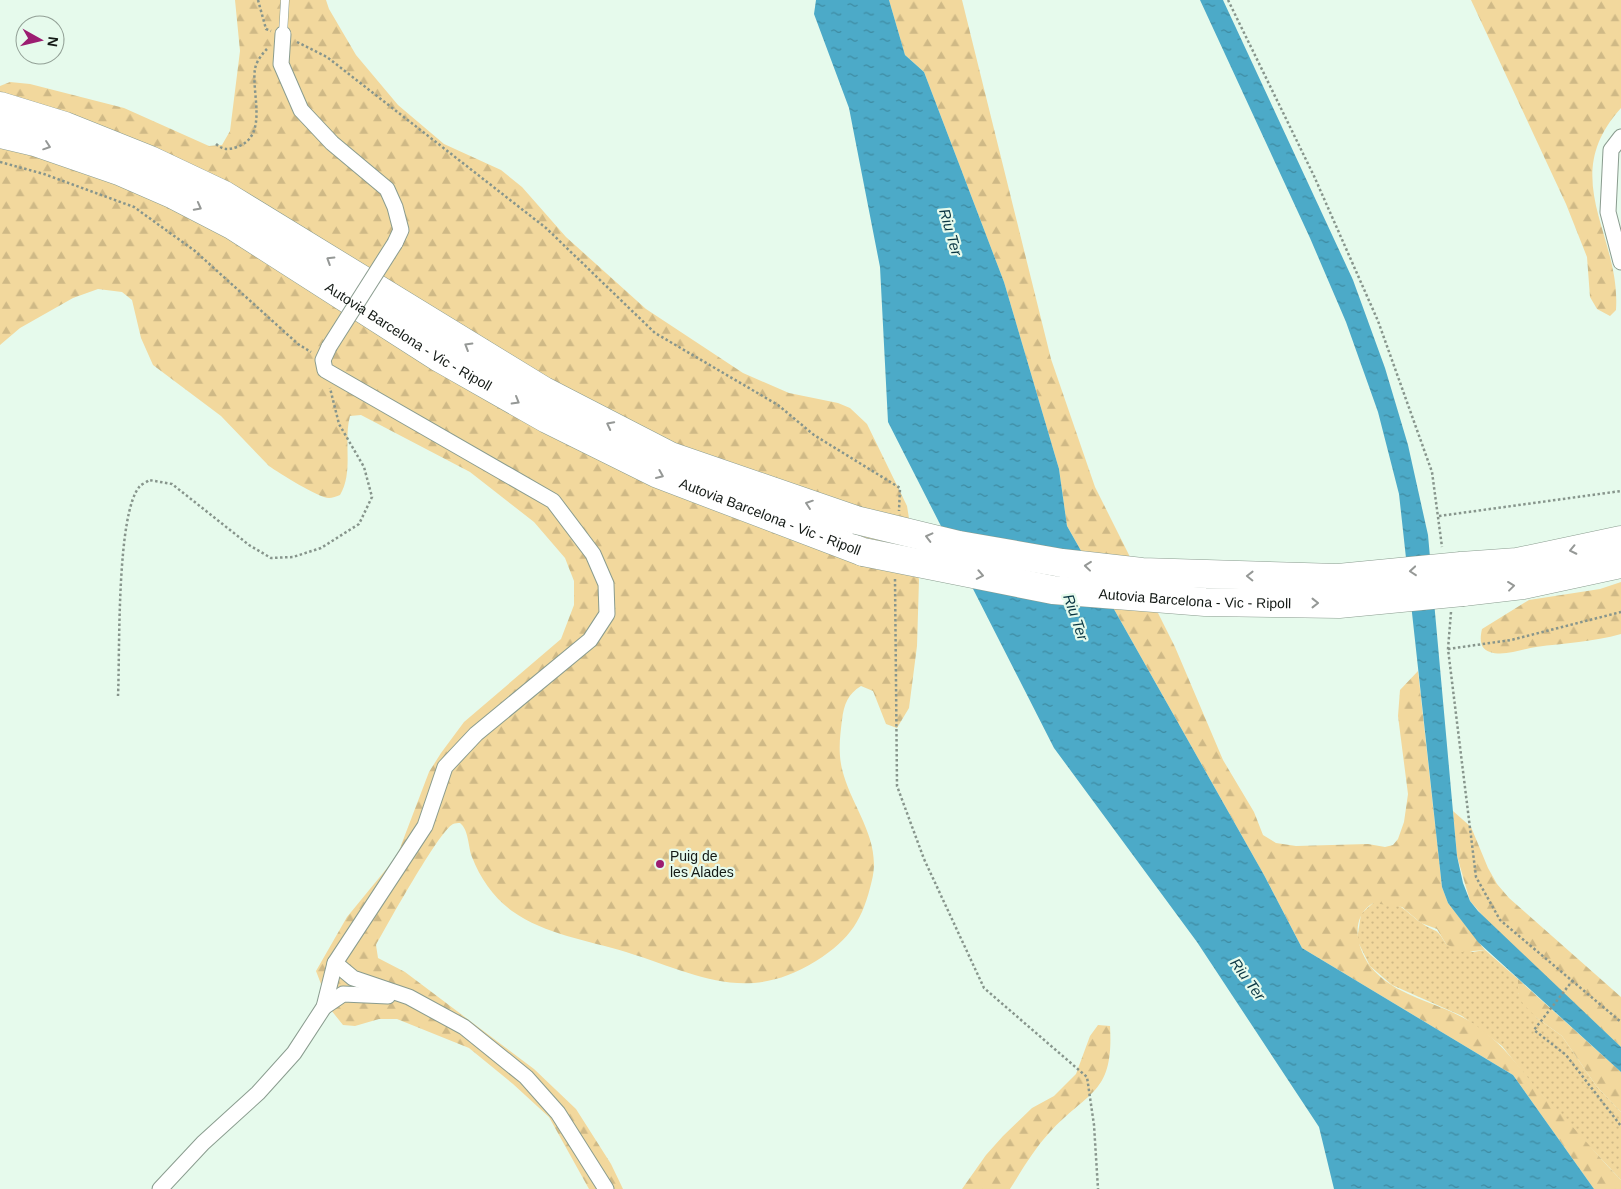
<svg xmlns="http://www.w3.org/2000/svg" width="1621" height="1189" font-family="Helvetica,sans-serif">
<style>
.grass{fill:url(#grass-dots)}
.forest{fill:url(#forest-firs)}
.water{fill:url(#water-ripples)}
.lines{fill:none;stroke-linecap:round;stroke-linejoin:round}
.lane-casing{stroke:#8a9c8f;stroke-width:9}
.street-casing{stroke:#8a9c8f;stroke-width:17}
.highway-casing{stroke:#8a9c8f;stroke-width:29}
.path{stroke:#87958c;stroke-width:2.5;stroke-dasharray:2.5 2.5;stroke-linecap:butt}
.lane{stroke:#fff;stroke-width:8}
.street{stroke:#fff;stroke-width:15}
.highway{stroke:#fff;stroke-width:28}
.street-bridge-casing{stroke:#8a9c8f;stroke-width:17;stroke-linecap:butt}
.highway-bridge-casing{stroke:#8a9c8f;stroke-width:29;stroke-linecap:butt}
.street-bridge{stroke:#fff;stroke-width:15}
.highway-bridge{stroke:#fff;stroke-width:28}
.oneway{stroke:#959896}
.poi-dot{fill:#9c1d71;stroke:#e6faec;stroke-width:2}
.labels{text-anchor:middle;dominant-baseline:central;stroke-width:4.5;stroke-linejoin:round;paint-order:stroke}
.street-label{font-size:14px;fill:#141a16;stroke:#e6faec}
.poi-label{font-size:14px;fill:#141a16;stroke:#e6faec;text-anchor:start}
.water-label{font-size:15px;font-style:italic;fill:#093542;stroke:#e6faec}
</style>
<defs>
<pattern id="grass-dots" width="8" height="8" patternUnits="userSpaceOnUse" patternTransform="scale(1.25)"><rect width="8" height="8" fill="#f2d89d"/><path d="M2 2h.1M6 6h.1" fill="none" stroke="#cfb986" stroke-width="1.8" stroke-linecap="round"/></pattern>
<pattern id="forest-firs" width="22" height="20" patternUnits="userSpaceOnUse" patternTransform="scale(1.25)"><rect width="22" height="20" fill="#f2d89d"/><path d="M5 1l3.5 6h-7zM16 11l3.5 6h-7z" fill="#cfb986"/></pattern>
<pattern id="water-ripples" width="26" height="14" patternUnits="userSpaceOnUse" patternTransform="scale(1.25)"><rect width="26" height="14" fill="#4caac8"/><path d="M2 4q2-2 4 0t4 0M15 11q2-2 4 0t4 0" fill="none" stroke="#3e8aa1"/></pattern>
</defs>
<rect width="100%" height="100%" fill="#e6faec"/>
<path class="grass" d="M 1373,903 C 1404,901 1402,910 1423,924 C 1438,934 1435,926 1446,944 L 1473,952 L 1485,950 L 1518,979 L 1518,993 L 1537,1018 L 1562,1036 L 1597,1087 L 1621,1112 L 1621,1180 L 1536,1089 L 1502,1046 L 1462,1016 L 1392,985 L 1370,966 L 1357,940 L 1361,914 Z"/>
<g class="forest">
<path d="M 235,0 L 326,0 L 329,9 L 356,55 L 398,105 L 444,144 L 501,170 L 522,187 L 566,237 L 646,309 L 743,373 L 789,393 L 838,403 L 850,408 L 867,424 L 907,506 L 919,580 L 917,646 L 909,708 L 897,728 L 886,724 L 873,691 L 861,686 C 848,694 844,704 842,720 C 840,736 838,752 842,769 C 851,807 882,839 872,880 C 863,919 851,939 816,961 C 745,1005 697,974 626,952 C 587,940 546,935 512,911 C 494,898 480,878 472,857 C 468,847 469,830 460,823 C 458,823 455,823 453,824 C 439,831 386,927 376,945 L 378,958 L 405,972 L 534,1069 L 576,1109 L 611,1164 L 623,1189 L 589,1189 L 549,1117 L 513,1084 L 469,1048 L 397,1019 L 379,1019 L 355,1026 L 343,1025 L 331,1010 L 316,971 L 347,917 L 397,856 L 429,772 L 441,753 L 464,722 L 561,639 L 574,605 L 574,581 L 565,558 L 534,522 L 470,472 L 361,415 L 350,416 C 343,442 354,471 340,495 C 337,496 332,498 329,498 C 319,498 279,473 269,466 L 221,416 L 153,365 L 141,338 L 132,300 L 122,292 L 98,289 L 73,298 L 20,328 L 0,345 L 0,86 L 10,82 L 30,84 L 124,108 L 209,146 L 222,145 L 230,131 L 240,51 Z"/>
<path d="M 889,0 L 962,0 L 1051,359 L 1095,487 L 1175,647 L 1223,760 L 1254,812 L 1263,835 L 1276,843 L 1296,846 L 1368,844 L 1385,847 L 1393,845 L 1398,839 L 1404,822 L 1408,794 L 1398,716 L 1400,690 L 1418,671 L 1442,887 L 1448,903 L 1485,950 L 1461,952 L 1446,944 L 1437,929 L 1421,923 L 1402,907 L 1373,903 C 1350,917 1356,947 1370,966 C 1397,1000 1445,1002 1478,1027 C 1502,1044 1518,1065 1536,1088 C 1546,1100 1559,1112 1570,1124 C 1587,1142 1603,1162 1621,1180 L 1621,1189 L 1594,1189 L 1513,1075 L 1302,948 L 1264,875 L 1067,526 L 1059,469 L 1004,282 L 924,72 L 905,55 Z"/>
<path d="M 1471,0 L 1621,0 L 1621,108 C 1557,179 1621,234 1616,310 L 1610,316 L 1597,309 L 1590,297 L 1587,257 L 1566,204 Z"/>
<path d="M 1621,582 L 1621,634 C 1593,642 1565,643 1536,647 C 1523,649 1503,657 1490,652 C 1479,649 1480,638 1482,629 L 1529,600 L 1600,589 Z"/>
<polygon points="1453,811 1471,827 1488,868 1497,884 1509,898 1621,997 1621,1047 1490,924 1470,901 1457,856"/>
<polygon points="1518,979 1621,1072 1621,1112 1597,1087 1562,1036 1537,1018 1523,1004 1518,993"/>
<path d="M 1098,1025 L 1110,1026 C 1114,1094 1089,1090 1050,1132 C 1034,1149 1022,1170 1010,1189 L 962,1189 L 986,1155 L 1003,1136 L 1032,1108 L 1054,1096 L 1076,1074 L 1090,1036 Z"/>
</g>
<g class="water">
<polygon points="816,0 889,0 905,55 924,72 1004,282 1059,469 1067,526 1264,875 1302,948 1513,1075 1594,1189 1334,1189 1319,1127 1197,942 1054,748 888,422 880,267 849,108 814,14"/>
<polygon points="1200,0 1223,0 1353,280 1385,368 1408,445 1428,535 1457,856 1463,883 1470,901 1478,911 1621,1047 1621,1072 1478,942 1448,903 1442,887 1399,494 1378,412 1346,322 1310,238"/>
</g>
<g class="lines">
<defs>
<polyline id="lane" points="283,34 285,0"/>
<g id="street">
<polyline points="283,34 281,64 301,110 332,143 387,189 395,207 401,230 395,243"/>
<polyline points="1621,137 1611,150 1608,212 1621,262"/>
<polyline points="335,963 353,978 409,997 464,1027 526,1077 558,1113 606,1189"/>
<polyline points="324,1007 343,994 388,996"/>
<polyline points="160,1189 203,1143 258,1093 294,1053 324,1007 335,963 425,826 445,767 476,734 590,640 607,614 606,584 593,554 553,501 325,370 323,360 329,347"/>
</g>
<g id="highway">
<polyline points="0,106 65,126 150,160 224,195 544,391 670,456 856,520"/>
<path id="s1" d="M 0,134 L 35,142 L 119,171 L 174,195 L 232,225 L 438,357 L 547,419 L 658,474 L 863,552"/>
<polyline points="1461,566 1517,562 1621,540"/>
<polyline points="1463,592 1523,585 1621,564"/>
</g>
</defs>
<use href="#lane" class="lane-casing"/>
<use href="#street" class="street-casing"/>
<use href="#highway" class="highway-casing"/>
<g class="path">
<polyline points="258,0 266,29 271,31"/>
<polyline points="1228,0 1314,176 1378,321 1432,472 1442,547"/>
<polyline points="297,42 327,57 546,228 655,333 778,405 814,435 900,488 899,511"/>
<path d="M 216,144 C 223,150 228,150 237,147 C 269,136 251,93 255,69 C 256,62 262,54 267,49"/>
<polyline points="0,162 44,174 134,207 195,251 298,344 311,352"/>
<polyline points="1439,516 1621,491"/>
<polyline points="895,579 897,786 924,859 984,988 1087,1077 1094,1125 1098,1189"/>
<polyline points="1451,612 1448,649 1476,877 1500,920 1621,1022"/>
<polyline points="1448,649 1511,640 1621,612"/>
<path d="M 118,696 C 120,656 116,512 140,486 C 142,484 147,482 149,480 L 172,484 L 249,545 L 271,558 L 293,557 L 321,548 L 359,524 L 372,497 L 364,467 L 339,424 L 330,388"/>
<polyline points="1573,980 1534,1030 1566,1055 1621,1126"/>
</g>
<use href="#lane" class="lane"/>
<use href="#street" class="street"/>
<use href="#highway" class="highway"/>
<defs>
<polyline id="street-bridge" points="329,347 395,243"/>
<g id="highway-bridge">
<polyline points="856,520 959,545 1062,563 1142,572 1338,578 1461,566"/>
<path id="s2" d="M 863,552 L 1053,590 L 1205,602 L 1339,604 L 1463,592"/>
</g>
</defs>
<use href="#street-bridge" class="street-bridge-casing"/>
<use href="#highway-bridge" class="highway-bridge-casing"/>
<use href="#street-bridge" class="street-bridge"/>
<use href="#highway-bridge" class="highway-bridge"/>
</g>
<defs><path id="oneway-chevron" d="M-2-3.5L2.5 0L-2 3.5" fill="none" stroke-width="1.6" stroke-linecap="round" stroke-linejoin="round" transform="scale(1.25)"/></defs>
<g class="oneway">
<use href="#oneway-chevron" transform="translate(47 146) rotate(19)"/>
<use href="#oneway-chevron" transform="translate(198 207) rotate(28)"/>
<use href="#oneway-chevron" transform="translate(330 260) rotate(-148)"/>
<use href="#oneway-chevron" transform="translate(468 346) rotate(-149)"/>
<use href="#oneway-chevron" transform="translate(516 401) rotate(30)"/>
<use href="#oneway-chevron" transform="translate(610 425) rotate(-153)"/>
<use href="#oneway-chevron" transform="translate(660 475) rotate(23)"/>
<use href="#oneway-chevron" transform="translate(809 504) rotate(-161)"/>
<use href="#oneway-chevron" transform="translate(929 537) rotate(-166)"/>
<use href="#oneway-chevron" transform="translate(1573 550) rotate(168)"/>
<use href="#oneway-chevron" transform="translate(1088 566) rotate(-174)"/>
<use href="#oneway-chevron" transform="translate(1413 571) rotate(175)"/>
<use href="#oneway-chevron" transform="translate(980 575) rotate(11)"/>
<use href="#oneway-chevron" transform="translate(1250 576) rotate(-179)"/>
<use href="#oneway-chevron" transform="translate(1511 586) rotate(-7)"/>
<use href="#oneway-chevron" transform="translate(1315 603)"/>
</g>
<circle class="poi-dot" cx="660" cy="864" r="5"/>
<g class="labels">
<g class="street-label">
<text stroke="none"><textPath href="#s1" startOffset="459">Autovia Barcelona - Vic - Ripoll</textPath></text>
<text stroke="none"><textPath href="#s1" startOffset="864">Autovia Barcelona - Vic - Ripoll</textPath></text>
<text stroke="none"><textPath href="#s2" startOffset="336">Autovia Barcelona - Vic - Ripoll</textPath></text>
</g>
<g class="poi-label">
<text x="670" y="856">Puig de<tspan x="670" dy="16">les Alades</tspan></text>
</g>
<g class="water-label">
<text transform="translate(951 232) rotate(74)">Riu Ter</text>
<text transform="translate(1076 617) rotate(71)">Riu Ter</text>
<text transform="translate(1248 979) rotate(54)">Riu Ter</text>
</g>
</g>
<g transform="translate(40 40) rotate(98)"><circle r="24" fill="#e6faec" stroke="#92a096"/>
<path d="M0-4L9 19L0 12L-9 19Z" fill="#9c1d71"/>
<text y="-8" font-size="14" font-weight="bold" text-anchor="middle" fill="#141a16">N</text>
</g>
</svg>
